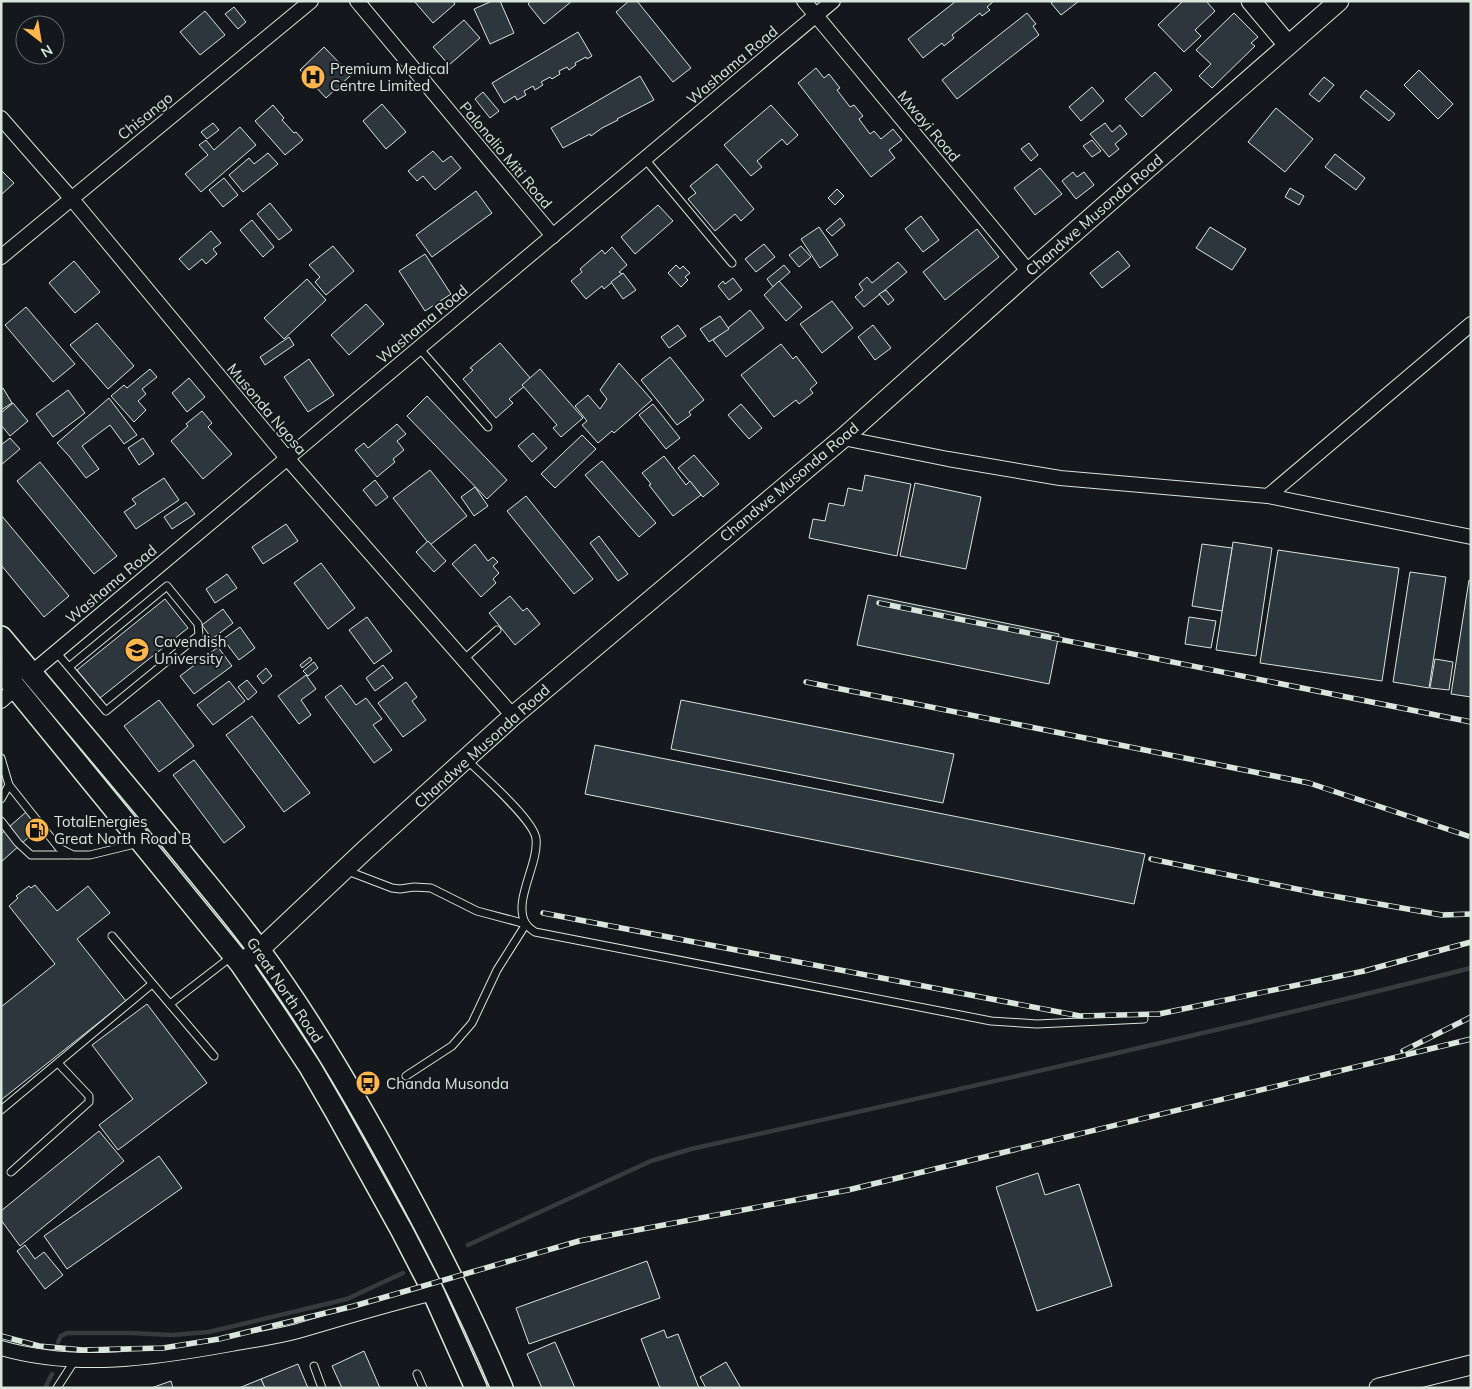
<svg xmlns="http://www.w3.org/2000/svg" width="1472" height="1389" font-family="Mulish,sans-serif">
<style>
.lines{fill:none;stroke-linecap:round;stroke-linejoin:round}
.stream{stroke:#363b3e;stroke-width:4.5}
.building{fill:#2c363c;stroke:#d8e6dc}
.lane-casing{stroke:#d8e6dc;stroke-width:9}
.street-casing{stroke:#d8e6dc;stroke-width:16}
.secondary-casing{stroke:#d8e6dc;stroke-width:21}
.primary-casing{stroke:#d8e6dc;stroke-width:24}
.lane{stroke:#14181c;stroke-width:7}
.street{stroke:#14181c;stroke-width:14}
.secondary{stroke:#14181c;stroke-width:19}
.primary{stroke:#14181c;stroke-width:21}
.rail-casing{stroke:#d8e6dc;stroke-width:5.5}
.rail{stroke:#14181c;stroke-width:4;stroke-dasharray:11;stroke-linecap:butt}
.labels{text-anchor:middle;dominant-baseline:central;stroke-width:4;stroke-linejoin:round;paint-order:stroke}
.street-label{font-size:15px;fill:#d8e6dc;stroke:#14181c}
.poi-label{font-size:15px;fill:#d8e6dc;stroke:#14181c;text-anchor:start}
</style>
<rect width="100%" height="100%" fill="#14181c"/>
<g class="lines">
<g class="stream">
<path d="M 468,1245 L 651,1161 L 691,1149 C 952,1091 1212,1033 1471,968"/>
<polyline points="58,1342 61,1336 67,1333 130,1333 172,1335 209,1332 347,1299 403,1273"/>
<polyline points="45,1388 52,1374"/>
</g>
</g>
<g class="building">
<polygon points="414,1 453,1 455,4 433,23"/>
<polygon points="492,1 500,1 514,33 490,44 474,9"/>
<polygon points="531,1 572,1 544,24 528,4"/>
<polygon points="629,1 637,1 691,68 673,82 616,12"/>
<polygon points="956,1 994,1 987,7 990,10 982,16 980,13 952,35 954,38 944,46 942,43 923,58 908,39"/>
<polygon points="1054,1 1079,1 1061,15 1051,3"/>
<polygon points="1183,1 1206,1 1215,11 1195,30 1201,36 1184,52 1158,25"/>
<polygon points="234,7 246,22 238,29 225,14"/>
<polygon points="205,11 225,35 200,55 180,32"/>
<polygon points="1027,13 1036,24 1033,26 1039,35 957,99 942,80"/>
<polygon points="1234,13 1258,37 1251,43 1255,46 1212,88 1199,76 1211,64 1196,50"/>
<polygon points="464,20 480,38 449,65 433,47"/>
<polygon points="578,32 592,56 587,59 586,57 575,63 576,65 569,70 567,67 559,71 560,74 552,79 550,77 541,82 543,85 535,90 533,86 524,91 526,95 517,100 515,96 504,103 492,83"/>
<polygon points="324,47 351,75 326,98 300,70"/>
<polygon points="816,68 824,78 829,74 840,88 837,90 850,107 854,105 863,116 859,119 870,134 874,131 881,139 893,129 902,140 889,150 895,158 871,177 798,83"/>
<polygon points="1419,70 1453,104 1438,119 1404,85"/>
<polygon points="1155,72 1172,90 1142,117 1125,99"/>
<polygon points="640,76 654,100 617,119 618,120 602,128 591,136 590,134 563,148 551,128"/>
<polygon points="1324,77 1334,85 1319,102 1309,94"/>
<polygon points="1092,87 1104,101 1081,121 1069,107"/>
<polygon points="1366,90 1395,114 1389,121 1360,97"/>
<polygon points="483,92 499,111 490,118 475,99"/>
<polygon points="382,104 406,132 386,149 363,121"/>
<polygon points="273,105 284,118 282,120 294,133 296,132 303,140 285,155 255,121"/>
<polygon points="771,105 798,135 787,145 782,139 757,161 762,167 751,176 724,145"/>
<polygon points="1276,108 1313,139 1285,172 1248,142"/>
<polygon points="213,123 219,130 207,139 201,132"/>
<polygon points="1105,123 1112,132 1120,125 1127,134 1115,144 1119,149 1109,157 1090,134"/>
<polygon points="240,127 256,145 201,192 185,174 208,155 199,145 206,140 214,150"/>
<polygon points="1092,140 1101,151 1092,157 1083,146"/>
<polygon points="1029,143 1038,155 1031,161 1021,149"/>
<polygon points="433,151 443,162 451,156 461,168 435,190 423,176 417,181 408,171"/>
<polygon points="268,153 278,164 243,192 229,175 249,158 254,164"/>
<polygon points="1335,154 1365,178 1356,190 1325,167"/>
<polygon points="717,164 754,209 741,221 735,214 715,231 688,199 696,193 690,186"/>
<polygon points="1040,168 1062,194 1035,215 1014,188"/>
<polygon points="1,170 14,183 1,195"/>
<polygon points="1073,172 1077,177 1084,172 1094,185 1076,199 1062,181"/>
<polygon points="224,178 238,195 223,207 209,190"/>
<polygon points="1290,188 1304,196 1299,205 1285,197"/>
<polygon points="837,189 844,196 835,205 828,198"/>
<polygon points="476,191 492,213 432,257 416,235"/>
<polygon points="270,203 292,230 279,240 257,214"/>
<polygon points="658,205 673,221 635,254 621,237"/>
<polygon points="921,216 939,240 923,252 905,229"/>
<polygon points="840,218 845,225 832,236 826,230"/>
<polygon points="252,220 274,247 263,257 240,230"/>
<polygon points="819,227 838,255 820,268 801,239"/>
<polygon points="1210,227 1246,249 1232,270 1196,248"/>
<polygon points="977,229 999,257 945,300 923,272"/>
<polygon points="211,231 221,243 213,249 217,254 206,264 202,259 189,270 179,259"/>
<polygon points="764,244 775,257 756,272 745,259"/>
<polygon points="333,246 354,271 326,295 315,282 320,277 309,265"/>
<polygon points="801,246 811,257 799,267 789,255"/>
<polygon points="612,247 627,265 619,272 622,274 604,289 602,286 586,299 571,281 582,272 580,269 602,250 605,254"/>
<polygon points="1118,251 1130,266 1102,288 1090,273"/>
<polygon points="425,254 451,294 425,311 399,271"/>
<polygon points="74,261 100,292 75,313 49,283"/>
<polygon points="898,262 907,272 864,307 855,297 863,290 859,284 867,277 872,283"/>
<polygon points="676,265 680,269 683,266 690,273 685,277 688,280 681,287 668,273"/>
<polygon points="784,265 790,272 773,287 767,279"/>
<polygon points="623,273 636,290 623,299 611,282"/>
<polygon points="733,278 742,290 729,300 718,286 723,281 725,284"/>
<polygon points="307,279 326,300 284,339 264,318"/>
<polygon points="779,281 802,307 786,321 764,295"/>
<polygon points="886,290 894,300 888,305 879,294"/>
<polygon points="832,301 853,328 822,353 800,324"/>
<polygon points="366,304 384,324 349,355 331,335"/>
<polygon points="26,307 75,364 53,382 5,325"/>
<polygon points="750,310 764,328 726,357 713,340"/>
<polygon points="720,316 729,329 709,342 700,329"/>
<polygon points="97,323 134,366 108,389 70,345"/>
<polygon points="678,325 686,336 669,348 661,337"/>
<polygon points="873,325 891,348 875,360 858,337"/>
<polygon points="289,337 294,345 265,365 260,357"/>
<polygon points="500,343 532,380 509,399 513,403 496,418 463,379 473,370 470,368"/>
<polygon points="781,344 793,359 796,356 817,383 810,389 813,393 799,404 796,400 774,417 741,375"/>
<polygon points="670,357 704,400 689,412 691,415 677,425 641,380"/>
<polygon points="309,359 334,395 308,412 284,377"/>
<polygon points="619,363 652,400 614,433 612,431 598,443 582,425 587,421 575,406 588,395 600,409 607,399 600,390"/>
<polygon points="150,369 157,377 142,389 146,394 138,401 146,410 134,422 111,396 124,385 127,388"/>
<polygon points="540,369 583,418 561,437 553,428 557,425 522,385"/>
<polygon points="189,378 205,397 187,412 172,393"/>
<polygon points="3,388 12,403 1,410 1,389"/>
<polygon points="68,390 85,413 53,437 36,414"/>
<polygon points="427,396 507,480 487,499 407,416"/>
<polygon points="109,398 137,435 124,444 110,425 82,446 99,469 86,478 69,456 57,443"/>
<polygon points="13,403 28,421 10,436 1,425 1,413"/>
<polygon points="653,404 680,438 666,449 639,415"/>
<polygon points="741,404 762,428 749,439 728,415"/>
<polygon points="202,411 212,423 208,427 232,454 203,479 171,441 188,426 186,424"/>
<polygon points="397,424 406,434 397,441 404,450 393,459 395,462 377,477 355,450 364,443 368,448"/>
<polygon points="533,433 547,448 532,462 518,446"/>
<polygon points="582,435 596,449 555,488 541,474"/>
<polygon points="10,438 20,449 1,465 1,445"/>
<polygon points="143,438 154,454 139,465 128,448"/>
<polygon points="694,455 719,484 703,497 678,468"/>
<polygon points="664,456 686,485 690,481 701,495 673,516 649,485 651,484 642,473"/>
<polygon points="602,461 656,523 639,537 585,475"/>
<polygon points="40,462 117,556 94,574 17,481"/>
<polygon points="430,470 467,516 430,545 393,498"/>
<polygon points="865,475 911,484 897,556 809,538 813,519 825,521 829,503 844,506 848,488 862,491"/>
<polygon points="164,478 179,500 136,529 124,512 136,504 132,499"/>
<polygon points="375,480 388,497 376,506 363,490"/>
<polygon points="915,483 981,497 966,569 900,556"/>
<polygon points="475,487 488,506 474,516 461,497"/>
<polygon points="526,496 593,579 574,594 507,511"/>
<polygon points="186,502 195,514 172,529 164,517"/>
<polygon points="1,515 69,596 44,617 1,565"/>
<polygon points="286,524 298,541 263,564 252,547"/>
<polygon points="599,536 628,574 618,581 590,543"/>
<polygon points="428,541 446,561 434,572 416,552"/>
<polygon points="1233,542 1272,548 1256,656 1216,650"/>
<polygon points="475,544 488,561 493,557 498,562 493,566 499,573 493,579 496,583 481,597 452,564"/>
<polygon points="1202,544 1232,548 1222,611 1192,606"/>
<polygon points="1278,550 1399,568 1382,681 1260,663"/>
<polygon points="321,563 355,608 328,629 294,583"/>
<polygon points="1410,572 1446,577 1429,688 1393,682"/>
<polygon points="227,574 237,588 215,603 206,589"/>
<polygon points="1469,580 1471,581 1471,697 1451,694"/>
<polygon points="868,595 1059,634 1049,684 857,645"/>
<polygon points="510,596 523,611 527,608 540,624 515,645 489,613"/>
<polygon points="165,599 188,628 100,698 77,670"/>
<polygon points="223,609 233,623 212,639 202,625"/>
<polygon points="367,617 392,651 374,664 349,630"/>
<polygon points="1189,617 1216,621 1211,648 1185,644"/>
<polygon points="240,627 255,648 239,660 223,639"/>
<polygon points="218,647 232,666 194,694 180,676"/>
<polygon points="310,657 312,660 302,668 300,665"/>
<polygon points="1435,659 1453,662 1449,690 1430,688"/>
<polygon points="314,662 318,668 308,676 303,671"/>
<polygon points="383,665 393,678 375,691 366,678"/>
<polygon points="266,668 272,676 263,684 257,676"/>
<polygon points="306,675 316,689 301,700 311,715 299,724 278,696"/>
<polygon points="247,680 257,692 248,700 238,687"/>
<polygon points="229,681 245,701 213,725 197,705"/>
<polygon points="406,682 417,697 412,701 426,720 403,737 378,703"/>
<polygon points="341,685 356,705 366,698 382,719 373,725 392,750 374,763 325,697"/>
<polygon points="159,700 194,746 159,772 124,726"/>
<polygon points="681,700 954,754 943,803 671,749"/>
<polygon points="252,716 310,793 284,812 226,735"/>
<polygon points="595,745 1145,854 1134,904 585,794"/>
<polygon points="194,760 245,827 224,843 173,775"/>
<polygon points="26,812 39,828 1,862 1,834"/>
<polygon points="35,885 57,911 88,886 110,913 77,939 126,1001 1,1100 1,1007 55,964 9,906 18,898 16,896 29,886 31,888"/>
<polygon points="147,1004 207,1083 118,1150 99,1125 133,1099 92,1045"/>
<polygon points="99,1131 124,1161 20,1246 1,1220 1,1211"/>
<polygon points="159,1156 182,1188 67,1269 44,1236"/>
<polygon points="1038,1173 1045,1195 1079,1184 1112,1286 1037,1311 996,1187"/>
<polygon points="25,1245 35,1259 44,1252 63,1275 45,1289 17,1251"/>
<polygon points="647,1261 660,1298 529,1344 516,1308"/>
<polygon points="664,1330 667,1338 678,1334 699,1388 660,1388 641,1339"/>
<polygon points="555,1342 575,1388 542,1388 527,1354"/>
<polygon points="364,1351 380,1388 342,1388 332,1366"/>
<polygon points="726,1362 741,1388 706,1388 700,1377"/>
<polygon points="298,1364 308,1388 265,1388 261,1379"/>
<polygon points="261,1379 265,1388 239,1388"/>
<polygon points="171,1381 173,1388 151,1388"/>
</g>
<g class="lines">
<defs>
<g id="lane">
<polyline points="645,159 732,263"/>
<polyline points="419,348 488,427"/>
<polyline points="56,652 106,711 199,635 198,624 167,586 69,667"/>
<polyline points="463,660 497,630"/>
<polyline points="1,758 9,785 59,848 73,855 90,855 139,843"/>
<path d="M 466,759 C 480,773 535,821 536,839 C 539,864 512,902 526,924 C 528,927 532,930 535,932 L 991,1021 L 1037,1024 L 1144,1019"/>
<polyline points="1,799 9,785"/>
<polyline points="1,821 18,843 31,855 70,855"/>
<polyline points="345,870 392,888 400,889 414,887 431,888 477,911 526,924 497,970 472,1023 452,1046 406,1076"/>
<polyline points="112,936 214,1056"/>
<polyline points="170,1004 231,957"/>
<polyline points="1,1110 152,984"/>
<polyline points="11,1172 89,1102 89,1096 58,1063"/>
<polyline points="314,1366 322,1388"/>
<polyline points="417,1374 423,1388"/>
<polyline points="57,1388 75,1360"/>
</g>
<g id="street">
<polyline points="357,1 553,236"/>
<polyline points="804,1 1029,272"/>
<polyline points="1,118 71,198 287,458 513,716"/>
<polyline points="1,257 311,1"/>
<polyline points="843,438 948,459 1060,478 1268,496 1471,324"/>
<polyline points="1268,496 1471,537"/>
<polyline points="1,654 14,672 16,688 1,701"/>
<polyline points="31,673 833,1"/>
<path d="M 1,1348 C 77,1370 154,1358 231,1344 C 253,1340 276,1337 298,1331 C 343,1318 388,1304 434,1293"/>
</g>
<g id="secondary">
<polyline points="1251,1 1288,45"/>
<polyline points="248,958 259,950 365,850 513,716 843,438 1029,272 1339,1"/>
<polyline points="1379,1388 1471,1365"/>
</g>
<g id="primary">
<path d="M 1,637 C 62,710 125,783 185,857 C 210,888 236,918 259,950 C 312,1022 357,1100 400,1179 C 437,1247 472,1316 502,1388"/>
<polyline points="1,670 241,964 279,1020 310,1067 336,1112 402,1231 430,1285 476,1388"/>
</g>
</defs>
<use href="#lane" class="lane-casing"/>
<use href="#street" class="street-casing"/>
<use href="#secondary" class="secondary-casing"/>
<use href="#primary" class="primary-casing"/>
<use href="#lane" class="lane"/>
<use href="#street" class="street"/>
<use href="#secondary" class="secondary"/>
<use href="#primary" class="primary"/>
<defs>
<g id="rail">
<polyline points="879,603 1471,722"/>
<polyline points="806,682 1309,783 1471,837"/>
<polyline points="1151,859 1316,893 1442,915 1471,914"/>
<polyline points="543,913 1080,1016 1159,1014 1364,971 1471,942"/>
<polyline points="1403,1051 1471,1017"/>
<polyline points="1,1336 39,1346 83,1350 163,1348 219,1339 354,1306 579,1241 848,1190 1471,1039"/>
</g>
</defs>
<use href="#rail" class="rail-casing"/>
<use href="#rail" class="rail"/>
</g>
<defs>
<symbol id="hospital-disc" viewBox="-11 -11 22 22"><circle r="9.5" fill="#ffb74d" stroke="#14181c"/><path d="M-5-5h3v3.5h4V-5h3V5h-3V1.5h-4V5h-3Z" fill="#111"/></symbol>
<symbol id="university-disc" viewBox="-11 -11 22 22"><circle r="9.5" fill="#ffb74d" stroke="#14181c"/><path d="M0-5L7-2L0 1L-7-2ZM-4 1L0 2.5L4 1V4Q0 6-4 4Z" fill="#111"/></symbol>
<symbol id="fuel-disc" viewBox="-11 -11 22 22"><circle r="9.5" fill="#ffb74d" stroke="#14181c"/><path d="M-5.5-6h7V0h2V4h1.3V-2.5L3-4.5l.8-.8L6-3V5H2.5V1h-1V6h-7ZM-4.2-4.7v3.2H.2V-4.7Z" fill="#111"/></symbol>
<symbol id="bus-disc" viewBox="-11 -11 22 22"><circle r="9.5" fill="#ffb74d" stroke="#14181c"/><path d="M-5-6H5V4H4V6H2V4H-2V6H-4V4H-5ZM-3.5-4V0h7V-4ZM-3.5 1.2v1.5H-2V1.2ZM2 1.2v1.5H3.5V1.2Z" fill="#111"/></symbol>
</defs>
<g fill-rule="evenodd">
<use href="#hospital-disc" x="299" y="63" width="28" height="28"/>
<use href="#university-disc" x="123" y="636" width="28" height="28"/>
<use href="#fuel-disc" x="23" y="816" width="28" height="28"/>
<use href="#bus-disc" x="354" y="1069" width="28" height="28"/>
</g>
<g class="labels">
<g class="street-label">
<text transform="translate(732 65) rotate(-40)">Washama Road</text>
<text transform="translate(145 116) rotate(-39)">Chisango</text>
<text transform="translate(929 126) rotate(50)">Mwayi Road</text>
<text transform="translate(506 155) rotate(50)">Palonalio Miti Road</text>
<text transform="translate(1094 215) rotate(-41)">Chandwe Musonda Road</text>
<text transform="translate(422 324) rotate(-40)">Washama Road</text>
<text transform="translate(267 409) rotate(50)">Musonda Ngosa</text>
<text transform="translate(789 482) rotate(-40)">Chandwe Musonda Road</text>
<text transform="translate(111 584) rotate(-40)">Washama Road</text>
<text transform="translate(482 746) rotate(-42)">Chandwe Musonda Road</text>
<text transform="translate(285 990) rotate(56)">Great North Road</text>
</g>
<g class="poi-label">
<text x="330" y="68">Premium Medical<tspan x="330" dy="17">Centre Limited</tspan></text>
<text x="154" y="641">Cavendish<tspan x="154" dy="17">University</tspan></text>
<text x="54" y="821">TotalEnergies<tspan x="54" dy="17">Great North Road B</tspan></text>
<text x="386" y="1083">Chanda Musonda</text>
</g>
</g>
<rect width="1472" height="1389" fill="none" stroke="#d8e6dc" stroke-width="5"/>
<g transform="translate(40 40) rotate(149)"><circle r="24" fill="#14181c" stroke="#626a69"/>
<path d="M0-4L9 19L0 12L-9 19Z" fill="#ffb74d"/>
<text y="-8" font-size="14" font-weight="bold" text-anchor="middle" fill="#d8e6dc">N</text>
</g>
</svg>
